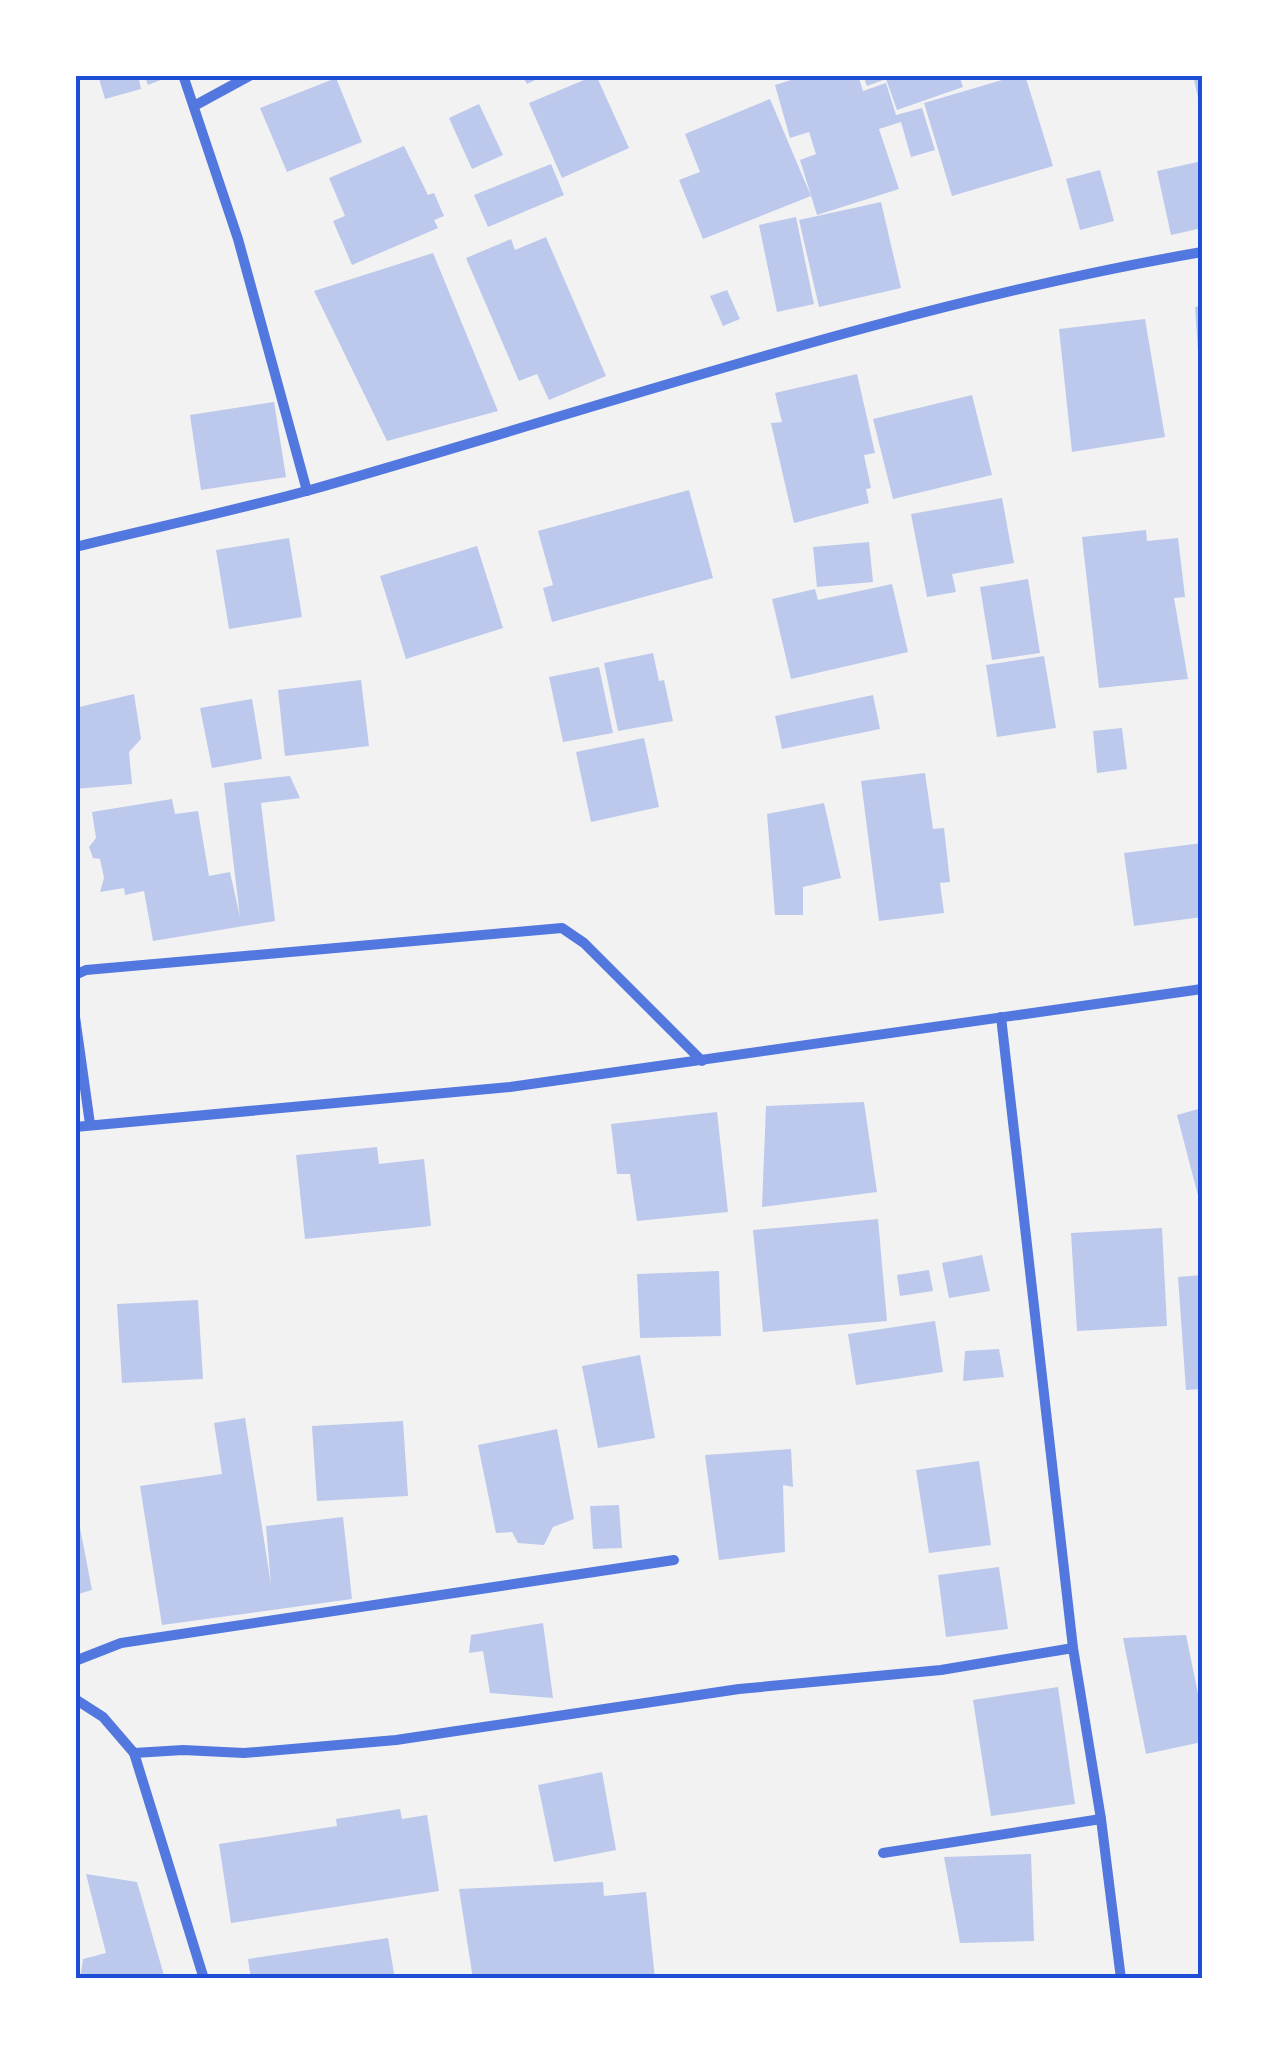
<svg xmlns="http://www.w3.org/2000/svg" width="1277" height="2054" font-family="'Asap Condensed',sans-serif">
<style>
.building{fill:#bdc9ec}
.lines{fill:none;stroke-linecap:round;stroke-linejoin:round}
.minor{stroke:#5277de;stroke-width:10}
.neatline{fill:none;stroke:#1d4ed8;stroke-width:4}
</style>
<rect width="100%" height="100%" fill="#f2f2f2"/>
<g class="building">
<polygon points="98,75 138,75 141,89 105,99"/>
<polygon points="144,75 173,75 148,85"/>
<polygon points="522,75 546,75 527,84"/>
<polygon points="596,75 629,148 562,178 529,103"/>
<polygon points="807,75 858,75 863,91 886,83 896,115 922,108 935,150 911,157 901,122 879,129 899,189 817,215 800,160 816,154 809,132 790,138 775,85"/>
<polygon points="863,75 959,75 963,87 897,110 886,79 867,86"/>
<polygon points="1019,75 1025,75 1053,166 952,196 924,103"/>
<polygon points="1193,75 1202,75 1202,107 1200,107"/>
<polygon points="336,78 362,142 287,172 260,108"/>
<polygon points="770,99 811,196 703,239 679,180 700,172 685,134"/>
<polygon points="479,104 503,155 472,169 449,118"/>
<polygon points="404,146 428,195 434,193 444,216 434,220 438,228 352,265 333,221 345,216 329,178"/>
<polygon points="1202,161 1202,228 1171,235 1157,171"/>
<polygon points="551,164 564,195 488,227 474,195"/>
<polygon points="1100,170 1114,221 1080,230 1066,179"/>
<polygon points="881,202 901,288 819,307 799,220"/>
<polygon points="796,217 814,304 777,312 759,225"/>
<polygon points="546,237 606,376 549,400 537,374 519,381 466,258 511,239 515,250"/>
<polygon points="433,253 498,411 387,441 314,291"/>
<polygon points="727,290 740,319 723,326 710,296"/>
<polygon points="1202,306 1202,366 1199,366 1195,307"/>
<polygon points="1145,319 1165,437 1072,452 1059,329"/>
<polygon points="857,374 875,453 864,455 871,488 866,489 869,503 794,523 771,423 782,422 775,393"/>
<polygon points="972,395 992,475 893,499 873,419"/>
<polygon points="274,402 286,477 201,490 190,415"/>
<polygon points="689,490 713,578 552,622 543,588 553,585 538,531"/>
<polygon points="1002,498 1014,563 952,574 956,592 927,597 911,514"/>
<polygon points="1146,530 1147,541 1178,538 1185,597 1174,598 1188,679 1099,688 1082,537"/>
<polygon points="289,538 302,617 229,629 216,550"/>
<polygon points="869,542 873,582 817,587 813,547"/>
<polygon points="477,546 503,628 406,659 380,576"/>
<polygon points="1028,579 1040,653 992,660 980,587"/>
<polygon points="892,584 908,652 791,679 772,599 815,589 818,600"/>
<polygon points="653,653 659,681 664,680 673,721 618,731 604,663"/>
<polygon points="1044,656 1056,728 997,737 986,665"/>
<polygon points="599,667 613,733 563,742 549,677"/>
<polygon points="361,680 369,746 285,756 278,690"/>
<polygon points="134,694 141,739 129,752 132,784 75,789 75,708"/>
<polygon points="873,695 880,729 782,749 775,716"/>
<polygon points="252,699 262,759 212,768 200,708"/>
<polygon points="1122,728 1127,769 1097,773 1093,731"/>
<polygon points="644,738 659,807 591,822 576,752"/>
<polygon points="925,773 933,829 944,828 950,882 940,883 944,913 879,921 861,781"/>
<polygon points="290,776 300,798 261,803 275,921 153,941 144,891 125,895 124,888 100,892 104,878 100,859 93,858 89,847 96,838 92,812 172,799 175,814 198,811 209,876 230,872 240,917 224,783"/>
<polygon points="824,803 841,878 803,887 803,915 775,915 767,814"/>
<polygon points="1202,843 1202,917 1134,926 1124,853"/>
<polygon points="864,1102 877,1192 762,1207 766,1106"/>
<polygon points="1202,1108 1202,1207 1201,1207 1177,1115"/>
<polygon points="717,1112 728,1212 637,1221 630,1174 617,1174 611,1124"/>
<polygon points="377,1147 379,1164 424,1159 431,1226 305,1239 296,1155"/>
<polygon points="878,1219 887,1321 763,1332 753,1230"/>
<polygon points="1162,1228 1167,1326 1077,1331 1071,1233"/>
<polygon points="982,1255 990,1291 949,1298 942,1263"/>
<polygon points="929,1270 933,1291 900,1296 897,1275"/>
<polygon points="719,1271 721,1336 640,1338 637,1274"/>
<polygon points="1202,1275 1202,1389 1186,1390 1178,1277"/>
<polygon points="198,1300 203,1379 122,1383 117,1304"/>
<polygon points="935,1321 943,1372 856,1385 848,1334"/>
<polygon points="999,1349 1004,1377 963,1381 965,1351"/>
<polygon points="640,1355 655,1438 598,1448 582,1366"/>
<polygon points="245,1418 271,1585 266,1526 343,1517 352,1599 162,1625 140,1486 222,1474 214,1423"/>
<polygon points="403,1421 408,1496 317,1501 312,1426"/>
<polygon points="557,1429 574,1519 553,1527 544,1545 518,1543 512,1532 496,1533 478,1445"/>
<polygon points="791,1449 793,1487 783,1485 785,1552 719,1560 705,1455"/>
<polygon points="979,1461 991,1545 929,1553 916,1470"/>
<polygon points="75,1502 92,1590 75,1595"/>
<polygon points="619,1505 622,1548 593,1549 590,1506"/>
<polygon points="999,1567 1008,1629 946,1637 938,1575"/>
<polygon points="543,1623 553,1698 490,1693 483,1651 469,1653 471,1635"/>
<polygon points="1186,1635 1202,1713 1202,1742 1146,1754 1123,1638"/>
<polygon points="1058,1687 1075,1804 991,1816 973,1700"/>
<polygon points="602,1772 616,1850 554,1862 538,1785"/>
<polygon points="400,1809 402,1819 427,1815 439,1891 231,1923 219,1844 337,1826 336,1819"/>
<polygon points="1031,1854 1034,1941 960,1943 944,1857"/>
<polygon points="86,1874 137,1882 165,1979 80,1979 83,1959 106,1953"/>
<polygon points="603,1882 604,1896 646,1892 655,1979 473,1979 459,1889"/>
<polygon points="388,1938 395,1979 251,1979 248,1959"/>
</g>
<g class="lines">
<g class="minor">
<polyline points="183,75 238,239 307,491"/>
<polyline points="194,106 251,75"/>
<path d="M 75,547 C 153,528 233,511 310,490 C 606,406 899,304 1202,252"/>
<polyline points="75,975 86,970 562,928 584,943 702,1061"/>
<polyline points="75,1017 90,1124"/>
<polyline points="1001,1017 1073,1648"/>
<polyline points="75,1127 510,1087 1202,989"/>
<polyline points="75,1661 121,1643 674,1560"/>
<polyline points="75,1699 103,1717 134,1753 183,1750 244,1753 396,1740 739,1689 941,1670 1073,1648 1101,1819 1121,1979"/>
<polyline points="134,1753 204,1979"/>
<polyline points="883,1853 1101,1819"/>
</g>
</g>
<rect width="1277" height="2054" fill="none" stroke="#ffffff" stroke-width="155"/>
<rect x="78" y="78" width="1122" height="1898" class="neatline"/>
</svg>
